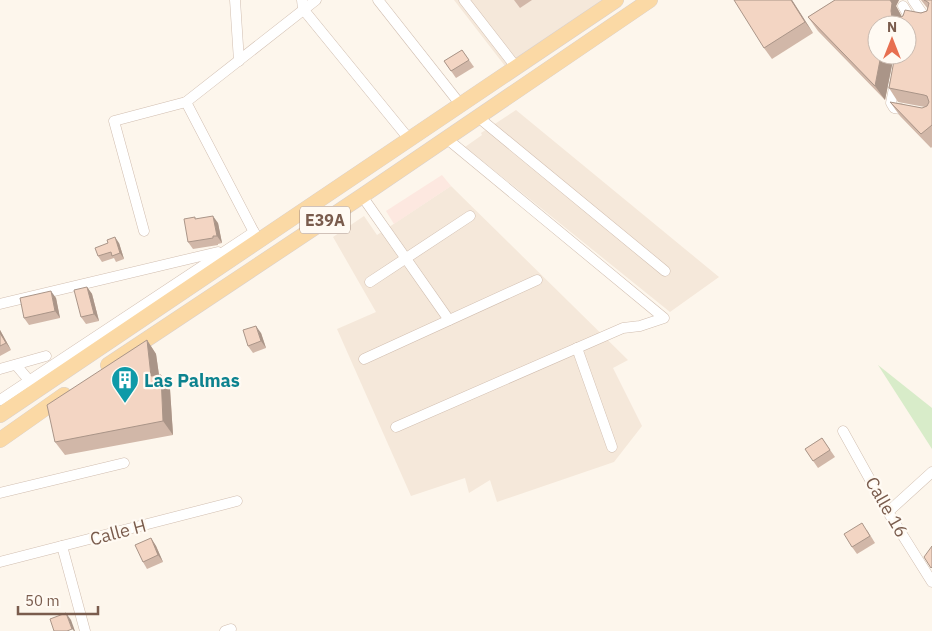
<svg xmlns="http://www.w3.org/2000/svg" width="932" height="631" font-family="'IBM Plex Sans',sans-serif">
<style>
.residential{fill:#f5e8da}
.commercial{fill:#fde8e0}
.green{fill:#d8ecc9}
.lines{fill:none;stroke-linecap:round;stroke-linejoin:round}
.street-casing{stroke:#d1beb0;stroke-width:11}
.primary-casing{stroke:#dad1cd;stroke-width:16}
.street{stroke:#fff;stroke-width:10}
.primary{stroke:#fbd9a5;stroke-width:15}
.wall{fill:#d1b7a8}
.shaded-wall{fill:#aa9588}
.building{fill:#f3d5c3;stroke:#aa9588}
.labels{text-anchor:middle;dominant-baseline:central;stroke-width:4.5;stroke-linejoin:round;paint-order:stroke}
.shield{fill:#fffaf3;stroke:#a28b7f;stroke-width:1}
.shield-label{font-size:16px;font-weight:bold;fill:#7a5c4d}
.culture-label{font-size:18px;font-weight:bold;fill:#0d838f;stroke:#fffaf3;text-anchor:start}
.street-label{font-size:18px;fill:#7a5c4d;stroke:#fffaf3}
</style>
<rect width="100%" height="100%" fill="#fdf6ec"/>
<g class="residential">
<polygon points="454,0 603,0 505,66"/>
<polygon points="516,110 719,277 670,312 465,147 482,135 481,133"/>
<polygon points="451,186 628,360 613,368 642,426 614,462 497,502 490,480 469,493 465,478 411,496 337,329 376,312 333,237 364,216 377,235"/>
</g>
<polygon class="commercial" points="442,175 451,186 394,224 386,211"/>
<polygon class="green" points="878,365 932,408 932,449"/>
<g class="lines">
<defs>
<g id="street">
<polyline points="235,0 239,61"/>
<polyline points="302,0 303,9 409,139"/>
<polyline points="378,0 460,104"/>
<polyline points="464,0 516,67"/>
<polyline points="913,0 926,19"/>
<polyline points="903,6 909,16 907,26"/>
<polyline points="895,83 891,103 894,108 901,109"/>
<polyline points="186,102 257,238"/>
<polyline points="478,117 665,271"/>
<polyline points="362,196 449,320"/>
<polyline points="144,231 114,121 186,102 316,0"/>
<polyline points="370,282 470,216"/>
<polyline points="0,304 218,252"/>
<polyline points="577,348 612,447"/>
<polyline points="364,359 537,280"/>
<polyline points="16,365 33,385"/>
<polyline points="0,369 46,356"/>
<polyline points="0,400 254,232"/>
<polyline points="396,427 623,328 640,326 664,318 446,138"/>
<polyline points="843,431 888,512 932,582"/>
<polyline points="0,493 124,463"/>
<polyline points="888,512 932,472"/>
<polyline points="62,546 85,631"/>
<polyline points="0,562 237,501"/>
<polyline points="225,631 231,629"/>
</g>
<g id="primary">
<polyline points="108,365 362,196 650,0"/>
<polyline points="0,415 616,0"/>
<polyline points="0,440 64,395"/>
</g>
</defs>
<use href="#street" class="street-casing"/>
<use href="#primary" class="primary-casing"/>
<use href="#street" class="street"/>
<use href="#primary" class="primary"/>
</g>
<g class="wall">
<polygon points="514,0 532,0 520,8"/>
<polygon points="792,0 813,33 772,59 764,48"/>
<polygon points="835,0 906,0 899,0 896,6 902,17 927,11 928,9 921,0 932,0 932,147 931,148 900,116 890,102 922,108 925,107 898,102 889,88 907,25 877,25 877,55 894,55 885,100 818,31 808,17"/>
<polygon points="462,50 474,67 456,78 444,61"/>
<polygon points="196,219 218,223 222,243 218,244 218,245 193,249 188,242"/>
<polygon points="119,243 124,259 116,262 114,258 102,262 98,256"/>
<polygon points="87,287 92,294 99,321 86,324 81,317"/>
<polygon points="56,298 60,318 29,325 24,318"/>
<polygon points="0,330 11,350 0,356"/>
<polygon points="261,333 266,348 253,353 248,346"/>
<polygon points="147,340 156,354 159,375 161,375 170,389 173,435 65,455 55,442"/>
<polygon points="822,438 835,457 818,468 805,449"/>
<polygon points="867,530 875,543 857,554 852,547"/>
<polygon points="151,538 156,546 163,562 147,569 143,562"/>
</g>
<g class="shaded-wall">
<polygon points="791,0 792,0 813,33 805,22"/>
<polygon points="890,0 899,0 896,6 902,17 900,25 892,17 891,11"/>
<polygon points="881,55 894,55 885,100 875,86"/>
<polygon points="213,216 218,223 222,243 217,236"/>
<polygon points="115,237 119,243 124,259 120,253"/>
<polygon points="87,287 92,294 99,321 94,314"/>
<polygon points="51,291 56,298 60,318 55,311"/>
<polygon points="256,326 261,333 266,348 261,341"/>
<polygon points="0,330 11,350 6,343 0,333"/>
<polygon points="147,340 156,354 161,389 151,376"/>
<polygon points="161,375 170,389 173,435 163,421"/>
<polygon points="151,538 156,546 163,562 158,555"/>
<polygon points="66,613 71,620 75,631 74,631 72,629"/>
</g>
<g class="building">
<polygon points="734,0 791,0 805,22 764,48"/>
<polygon points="835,0 890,0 892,3 891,11 892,17 900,18 903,16 905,10 921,13 927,11 929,3 926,1 924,0 932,0 932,125 921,134 890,102 922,108 927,106 929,102 927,96 924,95 889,88 895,55 907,55 907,25 877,25 877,55 881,55 875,86 808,17"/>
<polygon points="462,50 469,60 451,71 444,61"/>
<polygon points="213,216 217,236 213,236 213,238 188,242 184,219 195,217 195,219"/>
<polygon points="115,237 120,253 112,256 111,252 98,256 95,248 108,243 107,240"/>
<polygon points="87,287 94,314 81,317 74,290"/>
<polygon points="51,291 55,311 24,318 20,298"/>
<polygon points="256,326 261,341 248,346 243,330"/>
<polygon points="0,333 6,343 0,346"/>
<polygon points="147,340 151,376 161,375 163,421 55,442 47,405"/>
<polygon points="822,438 830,450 813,461 805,449"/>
<polygon points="862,523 870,536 852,547 844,534"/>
<polygon points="151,538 158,555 143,562 135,545"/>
<polygon points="932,546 932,567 931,568 924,557"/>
<polygon points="66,613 72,629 67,631 54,631 50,619"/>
</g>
<defs>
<symbol id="building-pin" viewBox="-11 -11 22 30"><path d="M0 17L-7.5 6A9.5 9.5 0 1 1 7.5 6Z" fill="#0f9aa8" stroke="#fffaf3"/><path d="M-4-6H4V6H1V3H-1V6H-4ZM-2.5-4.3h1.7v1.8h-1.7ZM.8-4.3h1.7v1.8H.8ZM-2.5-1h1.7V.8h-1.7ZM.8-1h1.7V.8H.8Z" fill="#fff"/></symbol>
</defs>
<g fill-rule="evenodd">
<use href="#building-pin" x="109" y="364" width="32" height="43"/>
</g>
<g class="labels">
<rect class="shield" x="300" y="206.5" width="50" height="27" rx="4"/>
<g class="shield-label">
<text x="325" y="220">E39A</text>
</g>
<g class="culture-label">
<text x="144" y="380">Las Palmas</text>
</g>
<g class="street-label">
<text transform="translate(887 507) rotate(60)">Calle 16</text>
<text transform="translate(118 532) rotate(-15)">Calle H</text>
</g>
</g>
<g transform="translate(892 40)"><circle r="24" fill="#fffaf3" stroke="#cabbb1"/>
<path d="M0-4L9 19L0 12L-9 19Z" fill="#e76f51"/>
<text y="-8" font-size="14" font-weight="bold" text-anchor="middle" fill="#7a5c4d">N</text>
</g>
<path d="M18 606v8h80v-8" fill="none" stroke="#7a5c4d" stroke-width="2.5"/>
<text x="25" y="606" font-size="15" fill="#7a5c4d" stroke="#fffaf3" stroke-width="4" paint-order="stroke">50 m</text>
</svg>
